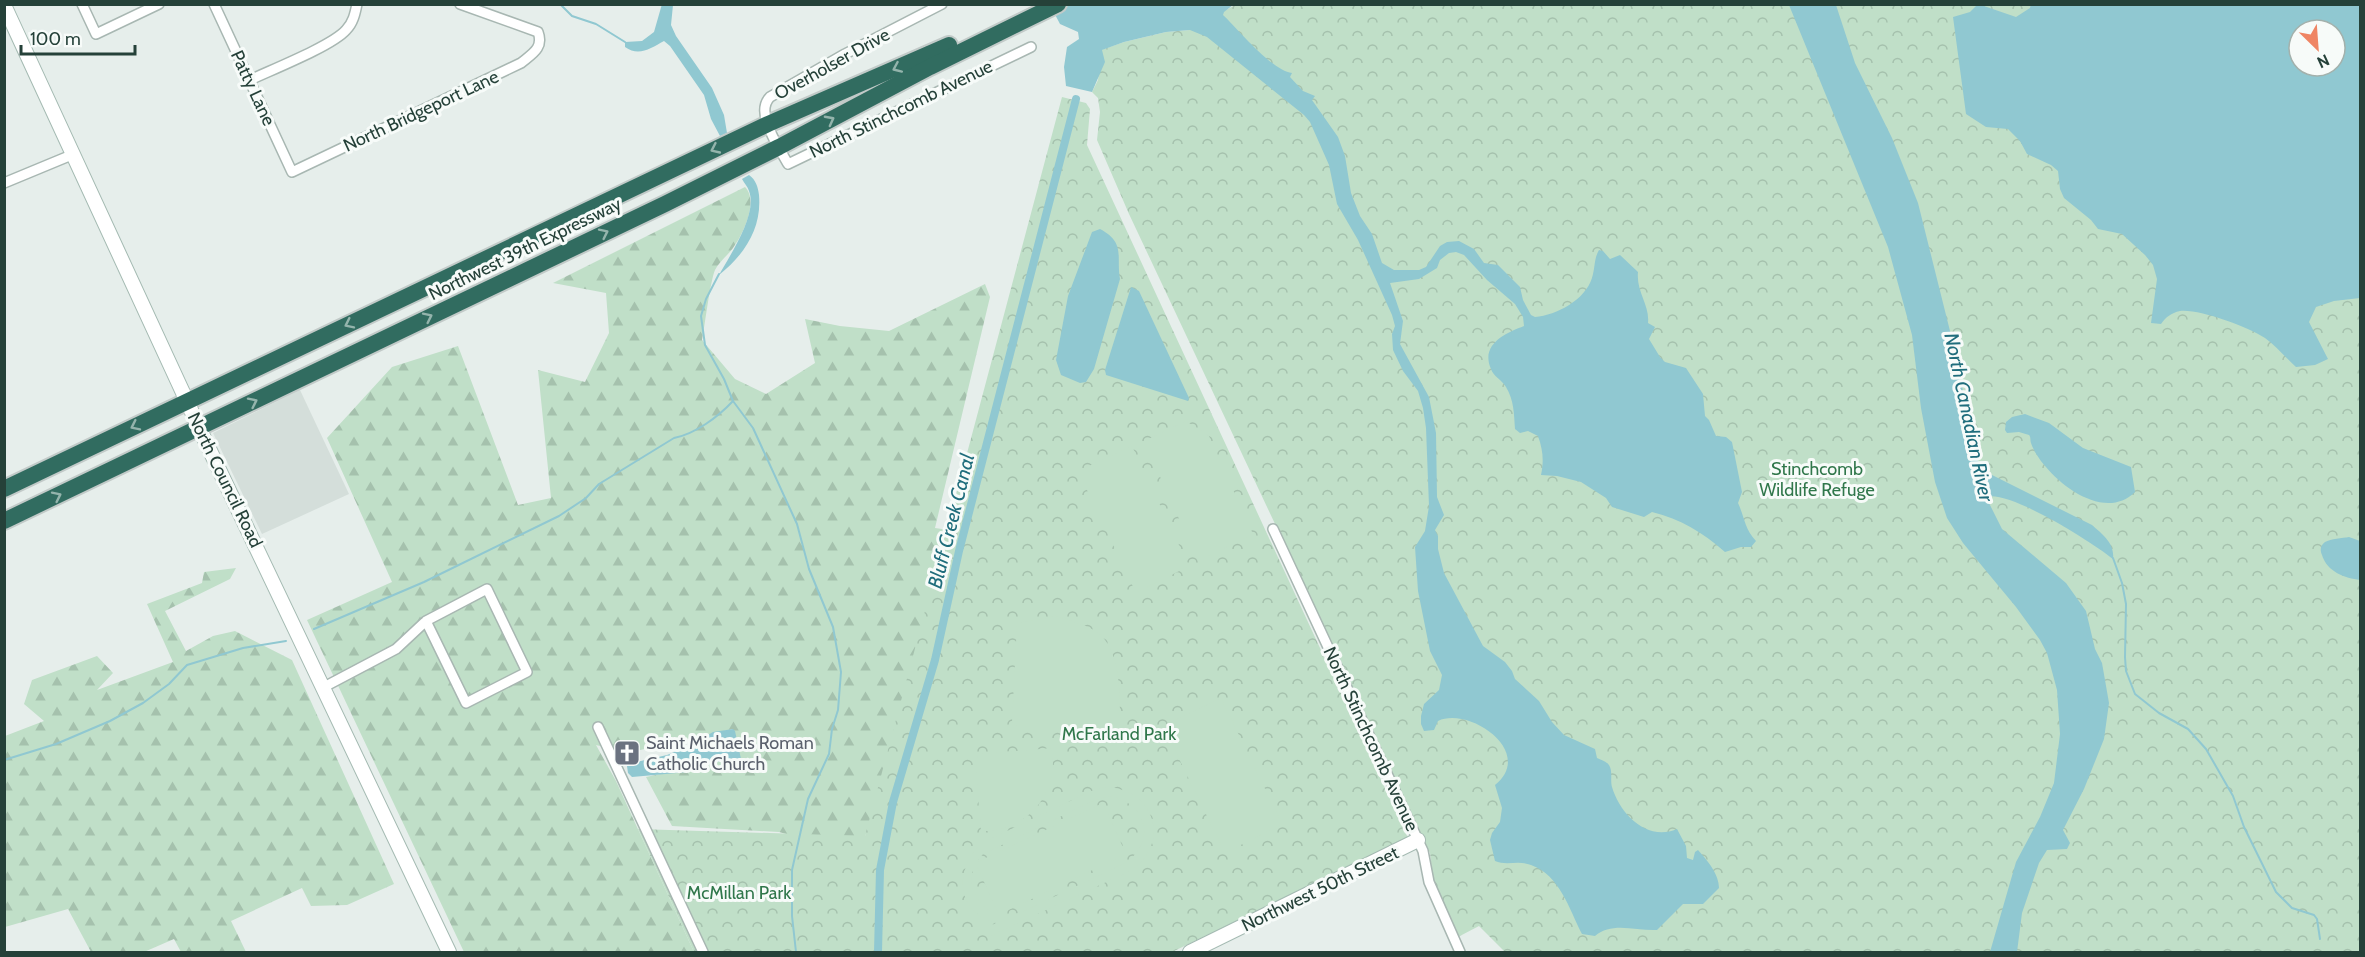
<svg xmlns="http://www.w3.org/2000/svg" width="2365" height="957" font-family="Cabin,sans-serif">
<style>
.built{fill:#d4deda}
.forest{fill:url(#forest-firs)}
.park{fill:url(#park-crowns);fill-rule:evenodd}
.pitch{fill:#c0dfc8;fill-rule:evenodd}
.water{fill:#90c8d1;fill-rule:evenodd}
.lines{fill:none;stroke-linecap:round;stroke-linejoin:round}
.stream{stroke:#90c8d1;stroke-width:2}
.canal{stroke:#90c8d1;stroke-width:8}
.street-casing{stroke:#a8b7b2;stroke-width:12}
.secondary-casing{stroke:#a4bab2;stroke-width:16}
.highway-casing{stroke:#c2cac8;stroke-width:20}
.street{stroke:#fff;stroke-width:9}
.secondary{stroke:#fff;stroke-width:14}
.highway{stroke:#316c60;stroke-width:16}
.oneway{stroke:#94b4ac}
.labels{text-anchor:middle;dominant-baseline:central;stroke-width:6;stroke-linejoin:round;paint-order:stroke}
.street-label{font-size:18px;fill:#254139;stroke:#f7fbf9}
.park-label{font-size:18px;fill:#30774b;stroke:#f7fbf9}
.worship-label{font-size:18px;fill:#5b616d;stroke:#f7fbf9;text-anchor:start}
.water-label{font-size:20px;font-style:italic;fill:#1f6d7c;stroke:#f7fbf9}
</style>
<defs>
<pattern id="forest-firs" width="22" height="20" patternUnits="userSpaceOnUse" patternTransform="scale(1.5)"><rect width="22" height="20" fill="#c0dfc8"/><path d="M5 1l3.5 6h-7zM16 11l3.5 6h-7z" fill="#a5c1ad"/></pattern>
<pattern id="park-crowns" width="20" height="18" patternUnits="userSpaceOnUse" patternTransform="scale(1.5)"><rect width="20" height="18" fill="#c0dfc8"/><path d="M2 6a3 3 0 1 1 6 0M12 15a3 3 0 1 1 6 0" fill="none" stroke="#a5c1ad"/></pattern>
</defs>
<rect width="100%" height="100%" fill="#e6eeeb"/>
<polygon class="built" points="300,390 349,494 262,534 213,433"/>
<g class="forest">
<path d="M 745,187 C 759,201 743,234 733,248 C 728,255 719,262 715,270 C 710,282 705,325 702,340 L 735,379 L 766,394 L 815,363 L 805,319 L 840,326 L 889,331 L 985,284 L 990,297 L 935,528 L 1005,538 L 865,836 L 797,837 L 779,832 L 672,826 L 646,777 L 721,761 L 733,729 L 627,753 L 596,745 L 616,781 L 694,952 L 464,952 L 307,620 L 392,582 L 327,438 L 392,367 L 458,346 L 518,505 L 551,498 L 538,370 L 585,382 L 609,333 L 606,293 L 553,283 Z"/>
<polygon points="236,568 230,579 165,611 186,651 213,636 235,631 292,660 394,884 347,905 311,906 302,888 231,921 246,952 181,952 174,939 144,952 91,952 68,909 5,927 5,736 44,721 24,704 32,680 97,656 113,673 97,690 173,662 147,604 202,583 204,572"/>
</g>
<g class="park">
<path d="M 1235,5 L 2360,5 L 2360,952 L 1505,952 L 1479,926 L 1458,937 L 1433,879 L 1430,853 L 1129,214 L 1097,140 L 1100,112 L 1098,98 L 1092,92 L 1098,80 L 1101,50 L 1124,42 L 1166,32 L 1190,30 ZM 2299,30 L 2335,30 L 2335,66 L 2299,66 Z"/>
<polygon points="1062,97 1086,103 1090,109 1087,145 1408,838 1172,952 694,952 638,829 865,836"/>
</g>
<g class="pitch">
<polygon points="1186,421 1209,436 1253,534 1198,561 1144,441"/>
<polygon points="1132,446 1189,566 1136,593 1078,471"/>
<path d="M 1057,616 C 1070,621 1085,624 1097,632 C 1122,650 1120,699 1120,726 L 1017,726 L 1012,722 L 1017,623 Z"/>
<polygon points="1221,698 1282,824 1225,853 1163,726"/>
<path d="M 1052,748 C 1059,793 1028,832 981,831 L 975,760 L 980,754 Z"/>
<path d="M 1106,787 C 1155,789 1172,844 1130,871 L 988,937 L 984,929 L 996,923 C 954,912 954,866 984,842 L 1091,791 ZM 1109,796 C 1147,802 1157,842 1125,863 L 1022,912 L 1011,915 L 1000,914 L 1126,854 L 1103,803 L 977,862 L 983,854 L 1095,800 ZM 976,864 L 998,913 L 998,914 C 977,908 964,883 976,864 Z"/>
</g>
<g class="water">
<path d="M 662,4 L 673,5 L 671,25 L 676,36 L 712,88 L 724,115 L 727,133 L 720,136 L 711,119 L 704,95 L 670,46 L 664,41 C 651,48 639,57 625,47 L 625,42 L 642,41 L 654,32 Z"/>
<path d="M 1978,4 L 2016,17 L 2030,8 L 2031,4 L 2360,5 L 2360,298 L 2334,301 L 2316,307 L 2309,322 L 2328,359 L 2315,365 L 2296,367 C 2286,358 2276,346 2265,338 C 2248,327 2200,309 2180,311 C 2171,313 2166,317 2161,324 L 2151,323 L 2157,279 L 2153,265 L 2145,255 L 2122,234 L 2098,229 L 2091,220 L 2064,198 L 2060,189 L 2058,171 L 2051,165 L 2027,154 L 2020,141 L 2008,129 L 1986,127 L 1966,114 L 1953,17 L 1970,12 ZM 2299,30 L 2335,30 L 2335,66 L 2299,66 Z"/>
<path d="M 1050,5 L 1233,5 L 1224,12 L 1223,15 C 1238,29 1272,71 1292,73 L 1290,77 L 1303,91 L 1315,96 L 1312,100 L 1338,137 L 1345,156 L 1351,193 L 1360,216 L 1372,234 L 1382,263 L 1394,270 L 1419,270 L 1426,267 L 1440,246 L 1447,242 L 1459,241 L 1474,249 L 1484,263 L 1498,265 L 1520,287 L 1523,300 L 1531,315 L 1535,317 C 1557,315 1585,300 1592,278 C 1595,269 1594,258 1599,250 L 1603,251 L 1610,259 L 1620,255 L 1638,272 C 1636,292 1650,305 1648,323 L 1655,327 L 1649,339 L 1660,357 L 1665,362 L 1686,368 L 1703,394 L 1705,416 L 1709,420 L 1716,436 L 1726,437 L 1732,442 L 1742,492 L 1738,503 C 1745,518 1744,528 1756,541 L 1751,547 L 1741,547 L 1725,552 C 1702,532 1681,519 1652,512 L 1644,517 L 1612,507 L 1606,498 L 1581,482 L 1557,476 L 1541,475 C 1544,461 1543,450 1538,436 L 1528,431 L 1520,433 L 1515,429 C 1514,414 1514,400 1506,387 C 1502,380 1493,376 1491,369 C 1480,344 1506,333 1524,326 L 1523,317 L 1515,304 L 1487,280 L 1464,255 L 1456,252 L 1449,253 L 1440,260 L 1437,268 L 1419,279 L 1390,283 L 1403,321 L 1400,344 L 1429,397 L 1436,433 L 1437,497 L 1444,515 L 1435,530 L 1438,536 L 1438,549 L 1444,573 L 1483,646 L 1505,662 L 1512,671 L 1515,679 L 1539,701 L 1552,722 L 1564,735 L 1595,749 L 1597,758 C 1601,760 1606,761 1609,765 C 1613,771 1610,780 1612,787 C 1620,814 1647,842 1677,829 L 1686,846 L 1687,858 L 1693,860 L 1695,852 L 1698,850 C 1707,860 1719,874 1719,888 L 1703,904 L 1683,904 L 1657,930 C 1636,931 1612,921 1595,936 L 1582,934 C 1569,909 1560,875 1531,865 C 1519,860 1506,866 1495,861 L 1490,840 L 1492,833 L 1500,822 L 1502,808 L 1495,785 C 1536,752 1469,706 1438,721 L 1434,730 L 1424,731 L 1421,724 L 1421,716 L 1424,704 L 1439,690 L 1442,675 L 1430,651 L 1418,591 L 1415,547 L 1425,531 L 1429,506 L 1426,428 L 1423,408 L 1418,391 L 1403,371 L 1393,350 L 1392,334 L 1395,326 L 1392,315 L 1358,240 L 1337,204 L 1329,165 L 1310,122 L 1304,115 L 1207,37 L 1190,30 L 1166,32 L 1124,42 L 1102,50 L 1105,62 L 1092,92 L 1066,86 L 1064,67 L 1067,47 L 1079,39 L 1078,32 L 1060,24 Z"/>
<path d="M 1789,5 L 1836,5 L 1855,63 L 1892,138 L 1918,203 L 1950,331 L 1978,461 L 1988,473 L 2092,525 C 2102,534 2115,543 2113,559 C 2092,542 2010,490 1986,497 L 2002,529 L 2066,583 L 2086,611 L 2095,649 L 2102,663 L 2109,703 L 2104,739 L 2084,789 L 2063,830 L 2070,843 L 2067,849 L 2047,850 L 2039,863 L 2022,913 L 2017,952 L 1990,952 L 2016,862 L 2040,817 L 2054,783 L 2060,734 L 2057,690 L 2047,653 L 2040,640 L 2016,607 L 1963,543 L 1947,518 L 1935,482 L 1921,408 L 1912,335 L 1888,247 Z"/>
<path d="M 749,175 C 756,180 758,187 759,195 C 762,229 744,255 719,275 C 730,255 758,214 749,191 C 748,187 744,183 742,179 Z"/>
<path d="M 1100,229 C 1126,243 1116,256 1120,279 L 1094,369 L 1086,382 L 1080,383 L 1061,375 L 1056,360 L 1068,296 L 1092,232 Z"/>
<polygon points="1131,287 1139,291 1189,398 1188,401 1106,375 1105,370"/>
<path d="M 2025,414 L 2049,423 L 2083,448 L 2131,467 L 2135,492 C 2108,519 2066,491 2046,467 C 2041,462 2033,450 2031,443 C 2030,440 2031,437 2029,435 L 2019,432 L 2007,433 L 2005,430 L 2006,422 L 2012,417 Z"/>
<path d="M 2349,537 L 2360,541 L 2360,580 C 2345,578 2327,572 2322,555 C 2320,550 2320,546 2325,542 C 2331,539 2342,538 2349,537 Z"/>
<polygon points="733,729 735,731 741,759 709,763 704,761 688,772 632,777 628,773 627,766 632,763 667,755 689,746 713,732"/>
</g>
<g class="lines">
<g class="stream">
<polyline points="560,4 572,16 596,24 625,42"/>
<polyline points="719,274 706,299 701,316 705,345 724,379 733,401 753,428 797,524 809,569 833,627 841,672 838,710 832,729 829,754 808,799 792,870 792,916 796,952"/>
<polyline points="2113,558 2122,583 2126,604 2125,657 2126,671 2135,694 2159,713 2188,729 2206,749 2233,796 2244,827 2276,892 2292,908 2314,915 2317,919 2320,939"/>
<path d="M 314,629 L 424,582 L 559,516 L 586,498 L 599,484 L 674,438 C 695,434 718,417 733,401"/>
<polyline points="4,760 56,744 110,721 143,703 169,684 187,665 243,648 286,641"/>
</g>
<polyline class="canal" points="878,952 880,870 893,802 935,660 959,551 1076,99"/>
<defs>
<g id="street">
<polyline points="82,4 96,34 159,4"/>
<path d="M 214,4 L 292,172 L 521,63 C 532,54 544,48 538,32 L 460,4"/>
<path d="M 942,4 L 845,54 L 770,97 C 754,113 779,147 788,164 L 1031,47"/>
<path d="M 250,80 C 271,70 332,46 346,30 C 353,23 355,14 357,4"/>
<polyline points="4,183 74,154"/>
<polyline points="1273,529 1423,851 1429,882 1460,952"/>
<polyline points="324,687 396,649 426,621 487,589 527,672 466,703 426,621"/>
<polyline points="598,727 703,952"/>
</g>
<g id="secondary">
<polyline points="4,5 203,436 449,952"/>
<polyline points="1190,952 1418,840"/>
</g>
<g id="highway">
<polyline points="4,489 768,124 949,45"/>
<polyline points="4,521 665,204 779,147 930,67 1058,4"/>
</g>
</defs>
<use href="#street" class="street-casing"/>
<use href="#secondary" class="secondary-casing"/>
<use href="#highway" class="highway-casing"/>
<use href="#street" class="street"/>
<use href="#secondary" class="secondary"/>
<use href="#highway" class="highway"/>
</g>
<defs><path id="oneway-chevron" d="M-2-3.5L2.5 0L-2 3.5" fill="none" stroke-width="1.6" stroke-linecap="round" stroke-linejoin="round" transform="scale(1.5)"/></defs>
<g class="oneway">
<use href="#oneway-chevron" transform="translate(897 68) rotate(156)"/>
<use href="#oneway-chevron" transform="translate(830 120) rotate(-28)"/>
<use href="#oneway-chevron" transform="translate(715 149) rotate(155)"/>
<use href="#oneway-chevron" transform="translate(604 233) rotate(-26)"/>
<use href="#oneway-chevron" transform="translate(428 317) rotate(-26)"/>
<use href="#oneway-chevron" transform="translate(349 324) rotate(154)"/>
<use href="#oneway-chevron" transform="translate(253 402) rotate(-26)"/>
<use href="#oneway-chevron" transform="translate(135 426) rotate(154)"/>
<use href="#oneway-chevron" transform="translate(57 496) rotate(-26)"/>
</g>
<defs>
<symbol id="church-square" viewBox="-11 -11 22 22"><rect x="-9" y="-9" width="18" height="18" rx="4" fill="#6b7280" stroke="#f7fbf9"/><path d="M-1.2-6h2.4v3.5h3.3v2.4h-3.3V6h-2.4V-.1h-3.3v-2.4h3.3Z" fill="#fff"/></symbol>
</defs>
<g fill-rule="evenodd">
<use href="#church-square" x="612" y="738" width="30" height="30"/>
</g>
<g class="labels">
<g class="street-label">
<text transform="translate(832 64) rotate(-29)">Overholser Drive</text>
<text transform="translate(253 88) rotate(65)">Patty Lane</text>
<text transform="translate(901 109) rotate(-26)">North Stinchcomb Avenue</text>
<text transform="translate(421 111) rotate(-25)">North Bridgeport Lane</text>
<text transform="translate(525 249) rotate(-26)">Northwest 39th Expressway</text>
<text transform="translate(225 480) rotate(64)">North Council Road</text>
<text transform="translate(1371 739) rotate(65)">North Stinchcomb Avenue</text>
<text transform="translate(1320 889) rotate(-26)">Northwest 50th Street</text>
</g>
<g class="park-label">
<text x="1817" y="469">Stinchcomb<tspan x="1817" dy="21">Wildlife Refuge</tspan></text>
<text x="1119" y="734">McFarland Park</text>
<text x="739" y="893">McMillan Park</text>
</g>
<g class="worship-label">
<text x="646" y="743">Saint Michaels Roman<tspan x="646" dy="21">Catholic Church</tspan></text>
</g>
<g class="water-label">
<text transform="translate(1969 417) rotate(78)">North Canadian River</text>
<text transform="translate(951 521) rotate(-76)">Bluff Creek Canal</text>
</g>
</g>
<rect width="2365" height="957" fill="none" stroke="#254139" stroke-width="12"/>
<g transform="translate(2317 48) rotate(155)"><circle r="28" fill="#f7fbf9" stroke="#a3b1ac" stroke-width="1.5"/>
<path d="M0-4.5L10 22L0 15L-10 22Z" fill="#ef8564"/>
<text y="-9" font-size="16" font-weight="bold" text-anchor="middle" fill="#254139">N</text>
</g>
<path d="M21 45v9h114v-9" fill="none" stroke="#254139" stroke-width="3"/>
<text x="30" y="45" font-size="18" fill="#254139" stroke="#f7fbf9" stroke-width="4.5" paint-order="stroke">100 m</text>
</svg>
